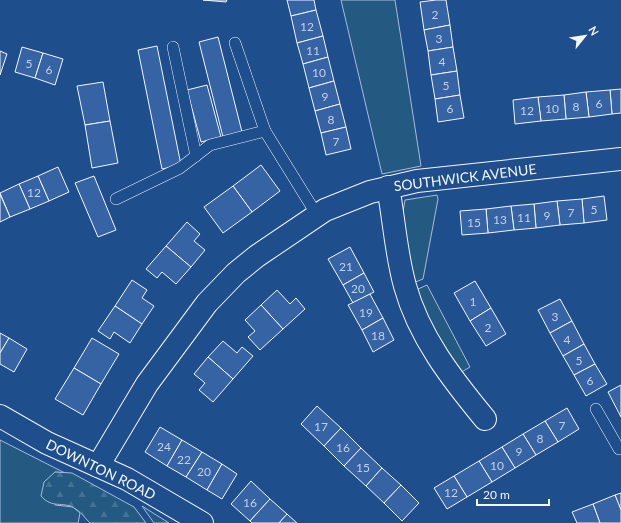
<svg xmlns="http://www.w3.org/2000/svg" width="621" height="523" font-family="Lato,sans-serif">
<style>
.green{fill:#245a82;stroke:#a8bbd7}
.forest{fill:url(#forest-firs);stroke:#a8bbd7}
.building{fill:#3563a3;stroke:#f2f6ff}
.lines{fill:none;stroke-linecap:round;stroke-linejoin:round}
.service-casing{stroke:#f2f6ff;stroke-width:12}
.minor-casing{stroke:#f2f6ff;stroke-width:24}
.service{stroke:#1f4e8c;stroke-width:11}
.minor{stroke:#1f4e8c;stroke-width:22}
.labels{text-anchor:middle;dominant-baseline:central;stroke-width:3;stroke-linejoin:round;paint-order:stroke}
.number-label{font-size:12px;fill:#c3d1e8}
.street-label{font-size:14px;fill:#f2f6ff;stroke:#1f4e8c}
</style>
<defs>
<pattern id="forest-firs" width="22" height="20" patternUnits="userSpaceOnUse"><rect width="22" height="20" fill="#245a82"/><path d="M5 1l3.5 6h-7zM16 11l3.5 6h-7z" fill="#447295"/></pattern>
</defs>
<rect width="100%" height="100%" fill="#1f4e8c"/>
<g class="green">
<polygon points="341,0 395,0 421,166 382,174"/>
<polygon points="437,195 438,199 423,279 413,283 403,212 405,200"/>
<polygon points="427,285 470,367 460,373 442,347 416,290"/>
<polygon points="0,440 65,473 55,472 55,505 73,507 80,513 78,523 0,523"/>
<polygon points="142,506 169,523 154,523"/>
</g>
<path class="forest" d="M 55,472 L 72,473 L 134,507 L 146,523 L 90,523 C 85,518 80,511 74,508 C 63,501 52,509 41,496 L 44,482 Z"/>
<g class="building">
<polygon points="203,0 227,0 226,2"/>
<polygon points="287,0 314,0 316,10 291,16"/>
<polygon points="436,0 446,0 450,25 424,30 420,2"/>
<polygon points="316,10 323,36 297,43 291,16"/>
<polygon points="450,25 453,47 428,51 424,30"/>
<polygon points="323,36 328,57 303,64 297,43"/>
<polygon points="218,37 242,132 223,137 199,42"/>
<polygon points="157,46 181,165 162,169 138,50"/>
<polygon points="22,47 43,53 35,78 15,72"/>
<polygon points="453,47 457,71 431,75 428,51"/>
<polygon points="0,51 7,54 0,75"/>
<polygon points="43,53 63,59 55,85 35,78"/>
<polygon points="328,57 334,81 309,88 303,64"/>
<polygon points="457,71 460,95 435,99 431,75"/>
<polygon points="334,81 340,104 315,111 309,88"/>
<polygon points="103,82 110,121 85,125 77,86"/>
<polygon points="207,85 221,137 201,142 187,90"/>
<polygon points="621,89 621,113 612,114 610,90"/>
<polygon points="610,90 612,114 589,117 586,92"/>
<polygon points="586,92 589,117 566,119 564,95"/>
<polygon points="460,95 464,118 438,122 435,99"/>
<polygon points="564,95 566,119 541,121 538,97"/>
<polygon points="538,97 541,121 515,124 513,100"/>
<polygon points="340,104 346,127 321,133 315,111"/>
<polygon points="110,121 118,163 92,168 85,125"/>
<polygon points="346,127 351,149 326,155 321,133"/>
<polygon points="261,165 280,191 252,212 233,186"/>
<polygon points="58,167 69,192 49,201 38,176"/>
<polygon points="38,176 49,201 30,209 19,184"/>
<polygon points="94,176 116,230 98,237 75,183"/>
<polygon points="19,184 30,209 10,217 0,193"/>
<polygon points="233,186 252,212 223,233 204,207"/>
<polygon points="0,194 10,217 0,222"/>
<polygon points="604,196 607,220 584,223 582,199"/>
<polygon points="582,199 584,223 560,225 557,201"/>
<polygon points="557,201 560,225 536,228 534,204"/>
<polygon points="534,204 536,228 514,230 511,206"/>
<polygon points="511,206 514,230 488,233 486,209"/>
<polygon points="486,209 488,233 462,235 460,211"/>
<polygon points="187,222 200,234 194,241 205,250 191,267 166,246"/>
<polygon points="166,246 191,267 176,284 162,272 157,278 146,269"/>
<polygon points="350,247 364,273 343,285 328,259"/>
<polygon points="364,273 374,292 353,303 343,285"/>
<polygon points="132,280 147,290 142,298 154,306 142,324 115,306"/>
<polygon points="475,281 491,308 470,321 454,293"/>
<polygon points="277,290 290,304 296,298 305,309 283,329 261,305"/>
<polygon points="370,294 383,318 362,330 348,305"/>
<polygon points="560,299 572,321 550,333 538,310"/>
<polygon points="261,305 283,329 260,350 248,337 255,331 245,320"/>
<polygon points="115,306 142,324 130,343 114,332 110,339 98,331"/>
<polygon points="491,308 506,334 486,346 470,321"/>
<polygon points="383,318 394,340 373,352 362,330"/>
<polygon points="572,321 584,344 563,356 550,333"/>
<polygon points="0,333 9,338 0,353"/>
<polygon points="9,338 27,349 14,372 0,364 0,353"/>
<polygon points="92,338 119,354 101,384 74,368"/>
<polygon points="223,341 237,353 242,347 253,356 233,379 208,357"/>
<polygon points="584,344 595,364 574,375 563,356"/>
<polygon points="208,357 233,379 213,402 199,390 205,383 194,374"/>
<polygon points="595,364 607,384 586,396 574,375"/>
<polygon points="74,368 101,384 83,415 55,399"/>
<polygon points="621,385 621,417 608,392"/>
<polygon points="317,406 341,428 324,446 301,424"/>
<polygon points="567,408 579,429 558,442 545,421"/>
<polygon points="545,421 558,442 536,455 523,434"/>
<polygon points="160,427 182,440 167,466 145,452"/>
<polygon points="341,428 361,448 344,466 324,446"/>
<polygon points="523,434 536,455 515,468 502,447"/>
<polygon points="182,440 202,452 186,477 167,466"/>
<polygon points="502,447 515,468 492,482 479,461"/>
<polygon points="361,448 382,468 366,486 344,466"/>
<polygon points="202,452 222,464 207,490 186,477"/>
<polygon points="479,461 492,482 467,497 454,476"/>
<polygon points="222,464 237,474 222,499 207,490"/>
<polygon points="382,468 401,485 384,503 366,486"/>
<polygon points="454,476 467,497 447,509 434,488"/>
<polygon points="251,481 270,499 250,521 231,504"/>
<polygon points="401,485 419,503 402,521 384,503"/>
<polygon points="621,493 621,510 615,495"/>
<polygon points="615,495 621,510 621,523 600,523 593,504"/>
<polygon points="270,499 287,514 279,523 252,523 250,521"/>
<polygon points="593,504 600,523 577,523 572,512"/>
<polygon points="287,514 297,523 279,523"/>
</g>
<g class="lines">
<defs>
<g id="service">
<polyline points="235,43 265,131 317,215"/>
<polyline points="173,47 196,156"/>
<polyline points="116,199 180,168 210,145 265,131"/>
<polyline points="596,409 619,449 621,448"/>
</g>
<g id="minor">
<path d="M 388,187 C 394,219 396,254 405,286 C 419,337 452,379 485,419"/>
<polyline points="0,416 47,443 127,479 202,523"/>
<polyline points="98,466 147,384 207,303 236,273 257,256 325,210 370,192 417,181 621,159"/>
</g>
</defs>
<use href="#service" class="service-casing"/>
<use href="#minor" class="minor-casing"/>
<use href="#service" class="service"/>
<use href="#minor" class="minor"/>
</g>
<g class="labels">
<g class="number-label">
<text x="435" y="14">2</text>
<text x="307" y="26">12</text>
<text x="439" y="38">3</text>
<text x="313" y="50">11</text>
<text x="442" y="61">4</text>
<text x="29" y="63">5</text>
<text x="49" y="69">6</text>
<text x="319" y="72">10</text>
<text x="446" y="85">5</text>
<text x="325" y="96">9</text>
<text x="599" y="103">6</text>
<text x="576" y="106">8</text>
<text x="450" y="108">6</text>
<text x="552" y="108">10</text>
<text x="527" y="110">12</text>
<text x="331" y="119">8</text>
<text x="336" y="141">7</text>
<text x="34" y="192">12</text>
<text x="594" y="209">5</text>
<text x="571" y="212">7</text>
<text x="547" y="215">9</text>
<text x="524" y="217">11</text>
<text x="500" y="219">13</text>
<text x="474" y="222">15</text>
<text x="346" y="266">21</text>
<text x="358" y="288">20</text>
<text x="473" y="301">1</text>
<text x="366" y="312">19</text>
<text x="555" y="316">3</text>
<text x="488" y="327">2</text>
<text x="378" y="335">18</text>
<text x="567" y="339">4</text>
<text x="579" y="360">5</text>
<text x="590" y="380">6</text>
<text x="562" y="425">7</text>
<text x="321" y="426">17</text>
<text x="540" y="438">8</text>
<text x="164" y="446">24</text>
<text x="343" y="447">16</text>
<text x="519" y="451">9</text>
<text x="184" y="459">22</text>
<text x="497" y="465">10</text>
<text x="363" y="467">15</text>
<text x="204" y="471">20</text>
<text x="451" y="492">12</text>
<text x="250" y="502">16</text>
</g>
<g class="street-label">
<text transform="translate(465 177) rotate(-7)">SOUTHWICK AVENUE</text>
<text transform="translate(101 469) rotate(26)">DOWNTON ROAD</text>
</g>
</g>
<g transform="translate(585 36) rotate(60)" stroke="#1f4e8c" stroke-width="3" paint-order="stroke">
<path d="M0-3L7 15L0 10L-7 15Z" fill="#f2f6ff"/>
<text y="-6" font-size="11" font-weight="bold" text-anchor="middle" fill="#f2f6ff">N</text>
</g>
<path d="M477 499v6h72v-6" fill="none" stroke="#f2f6ff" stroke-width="2"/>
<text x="483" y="499" font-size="12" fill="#f2f6ff" stroke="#1f4e8c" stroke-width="3" paint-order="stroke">20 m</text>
</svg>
